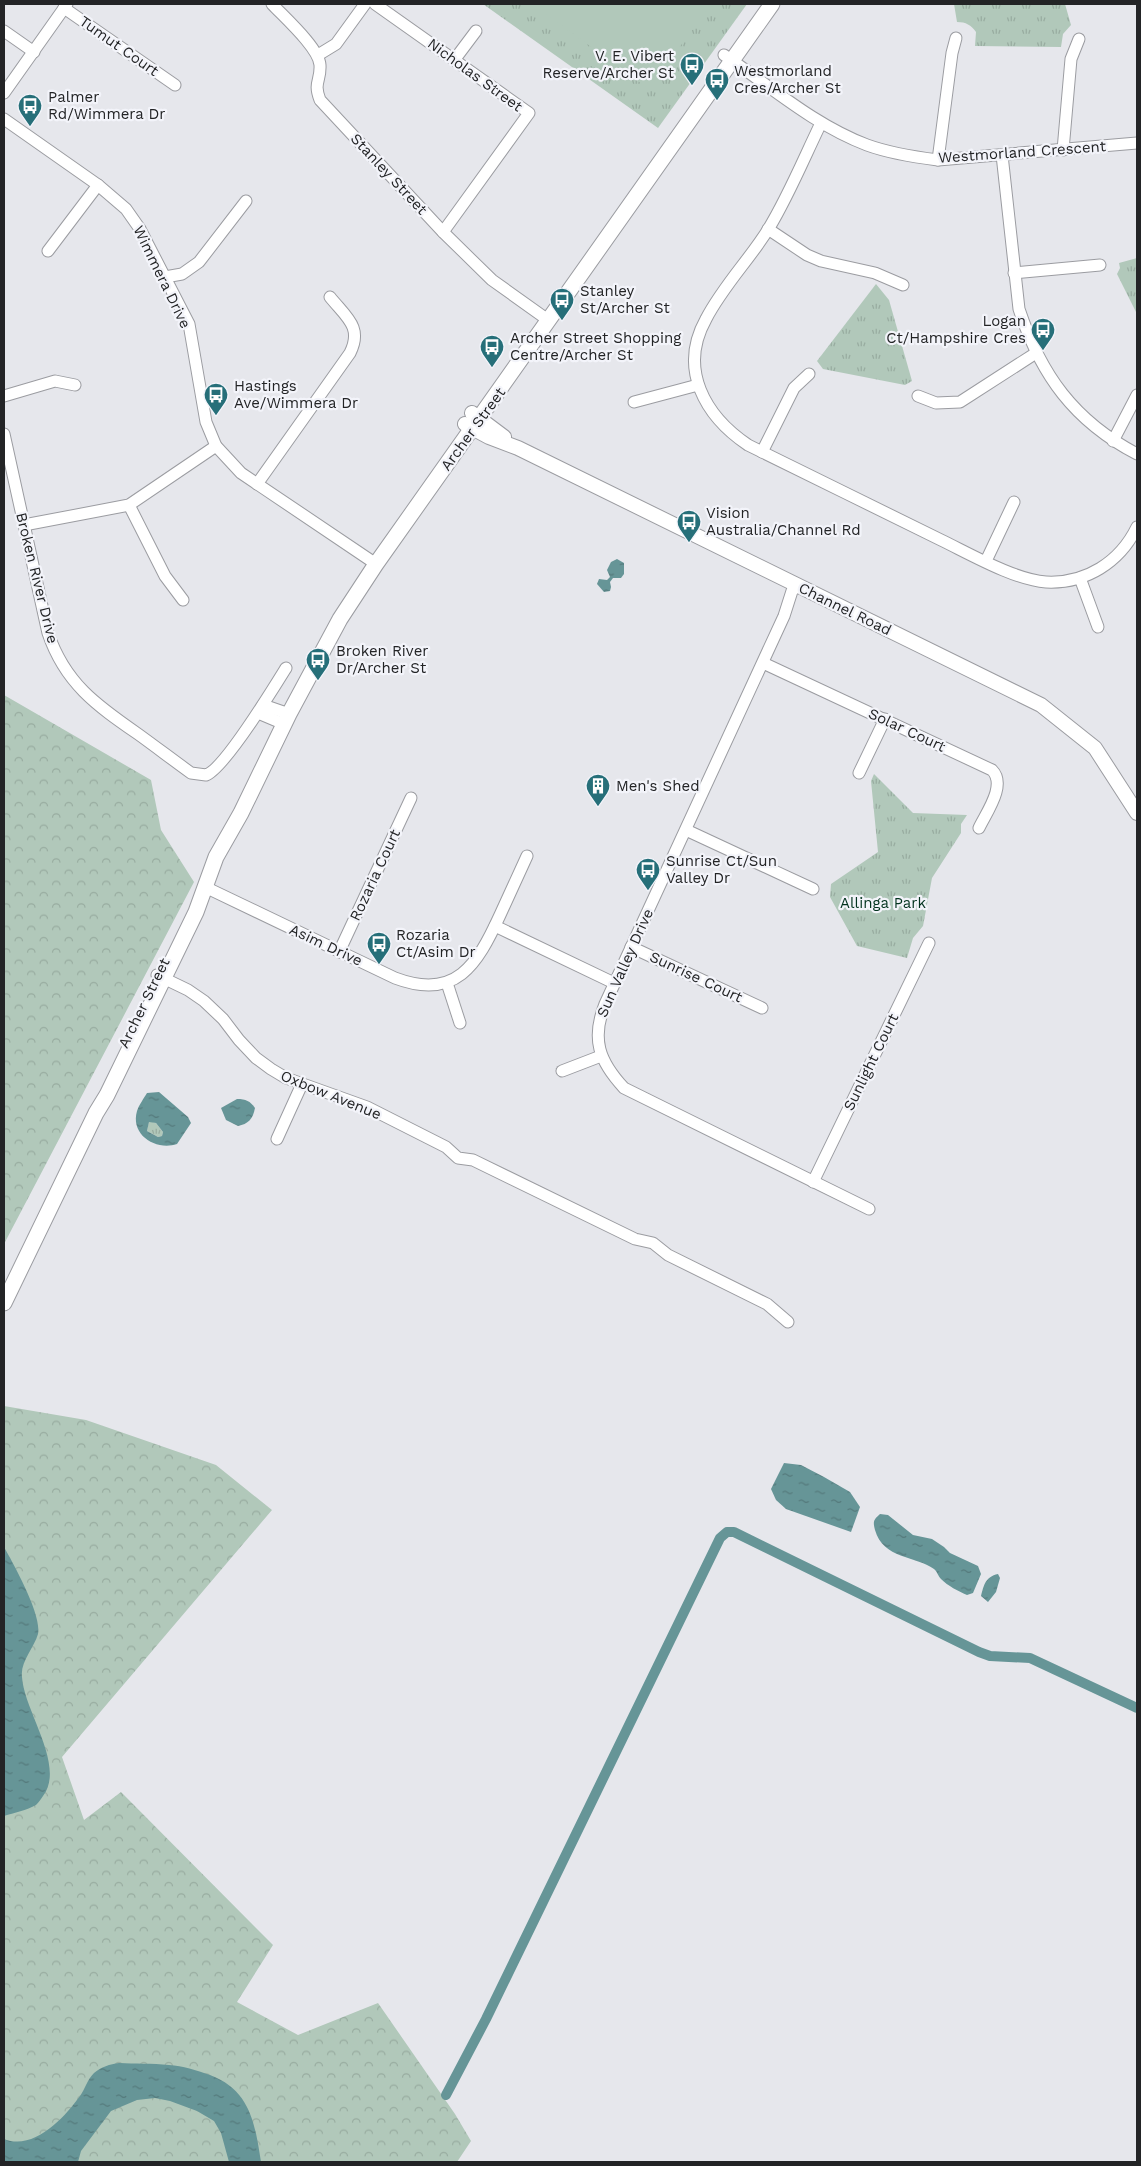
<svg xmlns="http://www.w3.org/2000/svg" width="1141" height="2166" font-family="'Work Sans',sans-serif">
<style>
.grass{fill:url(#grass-tufts)}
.forest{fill:url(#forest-crowns)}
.garden{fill:#b1c8ba}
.water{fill:url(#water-ripples);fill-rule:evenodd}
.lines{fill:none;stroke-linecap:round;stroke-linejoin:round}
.canal{stroke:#669597;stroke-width:10}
.minor-casing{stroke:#9b9ca1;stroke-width:13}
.tertiary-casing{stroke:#9b9ca1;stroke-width:16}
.secondary-casing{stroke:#9b9ca1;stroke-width:17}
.minor{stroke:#fff;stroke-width:11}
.tertiary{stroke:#fff;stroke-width:14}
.secondary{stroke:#fff;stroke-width:15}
.labels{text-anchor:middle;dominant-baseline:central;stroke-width:4.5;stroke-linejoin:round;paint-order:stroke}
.street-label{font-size:15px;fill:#232426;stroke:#f3f4fa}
.poi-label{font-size:15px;fill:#232426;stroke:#f3f4fa;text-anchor:start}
.park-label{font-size:15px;fill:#02331e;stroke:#f3f4fa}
</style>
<defs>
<pattern id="grass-tufts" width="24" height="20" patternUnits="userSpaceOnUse" patternTransform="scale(1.25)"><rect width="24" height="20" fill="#b1c8ba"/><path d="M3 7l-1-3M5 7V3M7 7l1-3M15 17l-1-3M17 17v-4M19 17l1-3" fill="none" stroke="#98aca0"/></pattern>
<pattern id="forest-crowns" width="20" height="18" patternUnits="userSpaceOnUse" patternTransform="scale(1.25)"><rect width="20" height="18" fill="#b1c8ba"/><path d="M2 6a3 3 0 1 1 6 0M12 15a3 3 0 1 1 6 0" fill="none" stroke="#98aca0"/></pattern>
<pattern id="water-ripples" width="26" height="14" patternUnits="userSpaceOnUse" patternTransform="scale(1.25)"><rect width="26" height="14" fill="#669597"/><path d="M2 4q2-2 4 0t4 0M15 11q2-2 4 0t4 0" fill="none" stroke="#54797b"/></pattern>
</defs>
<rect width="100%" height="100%" fill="#e6e7ec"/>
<g class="grass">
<polygon points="483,4 747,4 658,128"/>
<path d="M 954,4 L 1065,4 L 1071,25 L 1063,34 L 1061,47 L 975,46 L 976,32 C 971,25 966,22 957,22 Z"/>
<polygon points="1137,258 1137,314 1117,274 1120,268 1119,263"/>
<polygon points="876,284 889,300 912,381 905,385 823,369 817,361"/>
<polygon points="874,774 913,813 967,815 961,824 961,833 932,878 923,926 913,938 907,958 857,946 830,897 831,884 878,852 871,781"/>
<polygon points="149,1121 156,1123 163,1132 162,1136 158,1137 147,1131"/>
</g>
<g class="forest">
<polygon points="4,695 151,780 161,830 194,882 4,1244"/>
<polygon points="4,1406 86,1420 216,1465 272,1510 62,1757 84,1820 121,1792 273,1945 237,2002 298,2035 378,2003 455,2114 471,2141 457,2162 4,2162"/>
</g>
<polygon class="garden" points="532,4 711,4 649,89"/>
<g class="water">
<polygon points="617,559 624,563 624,574 621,578 613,578 610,582 611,587 610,591 604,592 597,584 599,579 607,580 610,577 607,570 611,562"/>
<path d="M 159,1092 L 188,1117 L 191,1123 L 177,1144 C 156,1151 130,1135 137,1111 C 139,1105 144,1098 147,1093 ZM 149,1122 L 156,1123 L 163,1132 L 162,1136 L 158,1137 L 147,1131 Z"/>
<path d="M 237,1099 C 246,1099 250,1101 255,1108 C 253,1119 248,1124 238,1126 L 226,1120 L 221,1108 Z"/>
<polygon points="784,1463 801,1465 824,1477 850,1492 860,1507 851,1532 786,1509 776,1500 771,1489"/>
<path d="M 880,1514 L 888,1515 L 913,1535 L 932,1539 L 944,1547 L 950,1553 L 978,1566 L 981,1574 L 973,1593 L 967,1595 C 958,1591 948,1586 941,1579 C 938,1576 937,1571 934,1569 C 916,1556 883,1559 875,1530 C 873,1522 873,1520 880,1514 Z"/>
<path d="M 4,1547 C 14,1565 42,1615 38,1634 C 34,1648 20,1662 22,1677 C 24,1711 66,1766 43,1796 C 41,1799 39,1802 36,1805 C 27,1810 14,1813 4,1816 Z"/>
<path d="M 998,1574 L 1000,1578 L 996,1592 L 988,1602 L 981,1596 C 984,1585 985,1577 998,1574 Z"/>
<path d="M 119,2063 C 135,2064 152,2063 169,2065 C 183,2066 196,2070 210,2075 C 250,2090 255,2123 261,2162 L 229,2162 L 221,2133 L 214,2121 L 197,2111 L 170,2101 L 155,2098 L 137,2100 L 111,2111 L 81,2151 L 78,2162 L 4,2162 L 4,2139 C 34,2151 64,2118 80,2096 C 85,2089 87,2080 94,2073 C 101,2067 110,2064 119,2063 Z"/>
</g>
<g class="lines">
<polyline class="canal" points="446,2095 486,2019 720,1538 727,1532 734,1532 979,1652 990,1656 1030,1658 1137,1708"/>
<defs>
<g id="minor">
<path d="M 272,4 C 284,17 319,48 320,65 C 321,81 313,82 320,100 L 443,232 L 492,280 L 548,320"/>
<polyline points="375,4 529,113 443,232"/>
<polyline points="64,8 175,85"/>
<polyline points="4,31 34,52"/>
<polyline points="318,55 336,44 365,4"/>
<path d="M 724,55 C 770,86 814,125 867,145 C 889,153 914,157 938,160 L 1137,143"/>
<polyline points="455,59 476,31"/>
<polyline points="4,93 67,4"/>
<polyline points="4,119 98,185 126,209 140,229 189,324 206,422 216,446 241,473 376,564"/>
<path d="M 821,123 C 804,158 789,195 769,228 C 750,259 723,286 706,319 C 678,369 705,416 748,445 C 812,477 877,508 941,540 C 970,554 1015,580 1046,582 C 1086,584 1120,562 1137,527"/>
<polyline points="1063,150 1071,59 1079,39"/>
<path d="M 1002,155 L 1019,309 C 1041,375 1074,421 1137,454"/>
<polyline points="938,160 952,53 956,38"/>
<polyline points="768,229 807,255 821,261 875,273 903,285"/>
<polyline points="48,251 98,185"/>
<polyline points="1014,273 1100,265"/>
<polyline points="165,277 182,274 199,262 246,201"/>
<polyline points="4,396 55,381 75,385"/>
<polyline points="918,396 936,403 960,402 1036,353"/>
<polyline points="634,402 698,385"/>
<path d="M 4,434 L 48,633 C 65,683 96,705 138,734 C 156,747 173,760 191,773 L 206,775 C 224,769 273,689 286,668"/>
<polyline points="1113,441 1137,395"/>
<polyline points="762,452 794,388 809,374"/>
<path d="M 257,484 L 350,353 C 363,327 346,317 330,297"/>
<polyline points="129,505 165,576 183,600"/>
<polyline points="24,525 129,505 216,446"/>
<polyline points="986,561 1014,502"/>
<polyline points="1080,578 1098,627"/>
<path d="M 798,585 L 792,591 L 784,616 L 605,1004 C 591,1039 599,1061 624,1088 L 869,1209"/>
<path d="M 763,663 L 992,770 C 1007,785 986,813 979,828"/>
<polyline points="263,705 289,714"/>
<polyline points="258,713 284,724"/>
<polyline points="859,773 885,719"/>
<polyline points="686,830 813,889"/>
<path d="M 205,887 L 395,978 C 456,1001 477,965 500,915 C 509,895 518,876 527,856"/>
<polyline points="495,926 614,983"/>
<polyline points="631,947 762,1008"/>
<polyline points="339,952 411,798"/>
<polyline points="157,975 188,990 204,1001 223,1019 239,1040 256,1058 271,1069 286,1078 367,1107 446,1147 458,1158 473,1160 635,1239 653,1243 668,1255 767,1304 788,1322"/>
<polyline points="447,983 460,1023"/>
<polyline points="562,1071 601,1056"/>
<polyline points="277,1139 302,1084"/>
<polyline points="813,1182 929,943"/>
</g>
<g id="tertiary">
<polyline points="472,413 504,437"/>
<polyline points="465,424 489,437 518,448 1041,705 1095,748 1137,813"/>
</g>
<polyline id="secondary" points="4,1303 96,1113 107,1095 196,912 216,857 241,813 289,714 340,619 376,564 772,4"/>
</defs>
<use href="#minor" class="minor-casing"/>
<use href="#tertiary" class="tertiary-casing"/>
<use href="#secondary" class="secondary-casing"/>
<use href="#minor" class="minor"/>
<use href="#tertiary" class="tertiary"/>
<use href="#secondary" class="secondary"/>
</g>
<defs>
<symbol id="bus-pin" viewBox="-11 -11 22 30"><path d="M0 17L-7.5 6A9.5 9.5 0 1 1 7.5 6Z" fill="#266f79" stroke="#f3f4fa"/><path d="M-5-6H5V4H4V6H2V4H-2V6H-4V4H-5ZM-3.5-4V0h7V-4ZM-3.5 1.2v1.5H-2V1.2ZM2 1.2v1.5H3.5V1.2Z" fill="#fff"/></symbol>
<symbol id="building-pin" viewBox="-11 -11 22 30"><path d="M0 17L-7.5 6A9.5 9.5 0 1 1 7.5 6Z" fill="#266f79" stroke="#f3f4fa"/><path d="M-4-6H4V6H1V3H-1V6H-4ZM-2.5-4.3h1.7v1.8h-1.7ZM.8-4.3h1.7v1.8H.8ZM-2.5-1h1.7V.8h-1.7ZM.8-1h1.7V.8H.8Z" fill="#fff"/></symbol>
</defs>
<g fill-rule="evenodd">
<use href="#bus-pin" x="678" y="51" width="28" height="38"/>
<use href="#bus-pin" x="703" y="66" width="28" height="38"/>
<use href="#bus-pin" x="16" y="92" width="28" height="38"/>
<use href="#bus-pin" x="548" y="286" width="28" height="38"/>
<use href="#bus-pin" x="1029" y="316" width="28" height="38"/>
<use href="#bus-pin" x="478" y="333" width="28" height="38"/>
<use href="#bus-pin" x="202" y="381" width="28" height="38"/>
<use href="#bus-pin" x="675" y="508" width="28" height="38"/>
<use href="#bus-pin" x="304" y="646" width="28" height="38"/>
<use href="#building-pin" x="584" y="772" width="28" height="38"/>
<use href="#bus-pin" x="634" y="856" width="28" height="38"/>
<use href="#bus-pin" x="365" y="930" width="28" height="38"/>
</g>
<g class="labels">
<g class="street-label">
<text transform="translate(119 46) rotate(35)">Tumut Court</text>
<text transform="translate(475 75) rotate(36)">Nicholas Street</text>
<text transform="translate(1022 152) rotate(-4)">Westmorland Crescent</text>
<text transform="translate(389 174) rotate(47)">Stanley Street</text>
<text transform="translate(162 277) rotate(64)">Wimmera Drive</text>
<text transform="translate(473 429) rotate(-54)">Archer Street</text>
<text transform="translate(37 578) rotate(76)">Broken River Drive</text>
<text transform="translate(845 609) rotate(26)">Channel Road</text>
<text transform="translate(907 730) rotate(25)">Solar Court</text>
<text transform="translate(375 875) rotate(-65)">Rozaria Court</text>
<text transform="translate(326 945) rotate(25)">Asim Drive</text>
<text transform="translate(625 963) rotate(-66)">Sun Valley Drive</text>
<text transform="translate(696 977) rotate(25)">Sunrise Court</text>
<text transform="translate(144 1003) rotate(-64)">Archer Street</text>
<text transform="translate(871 1062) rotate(-64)">Sunlight Court</text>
<text transform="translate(331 1095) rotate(22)">Oxbow Avenue</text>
</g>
<g class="poi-label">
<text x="674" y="56" text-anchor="end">V. E. Vibert<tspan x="674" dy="17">Reserve/Archer St</tspan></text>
<text x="734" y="71">Westmorland<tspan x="734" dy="17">Cres/Archer St</tspan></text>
<text x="48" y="97">Palmer<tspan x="48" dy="17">Rd/Wimmera Dr</tspan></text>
<text x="580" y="291">Stanley<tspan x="580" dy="17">St/Archer St</tspan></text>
<text x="1026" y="321" text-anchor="end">Logan<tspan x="1026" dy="17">Ct/Hampshire Cres</tspan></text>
<text x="510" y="338">Archer Street Shopping<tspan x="510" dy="17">Centre/Archer St</tspan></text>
<text x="234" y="386">Hastings<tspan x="234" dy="17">Ave/Wimmera Dr</tspan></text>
<text x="706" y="513">Vision<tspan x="706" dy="17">Australia/Channel Rd</tspan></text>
<text x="336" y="651">Broken River<tspan x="336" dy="17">Dr/Archer St</tspan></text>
<text x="616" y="786">Men's Shed</text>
<text x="666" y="861">Sunrise Ct/Sun<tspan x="666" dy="17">Valley Dr</tspan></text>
<text x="396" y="935">Rozaria<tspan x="396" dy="17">Ct/Asim Dr</tspan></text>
</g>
<g class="park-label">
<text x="883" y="903">Allinga Park</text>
</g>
</g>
<rect width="1141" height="2166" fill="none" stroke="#232426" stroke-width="10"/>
</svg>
